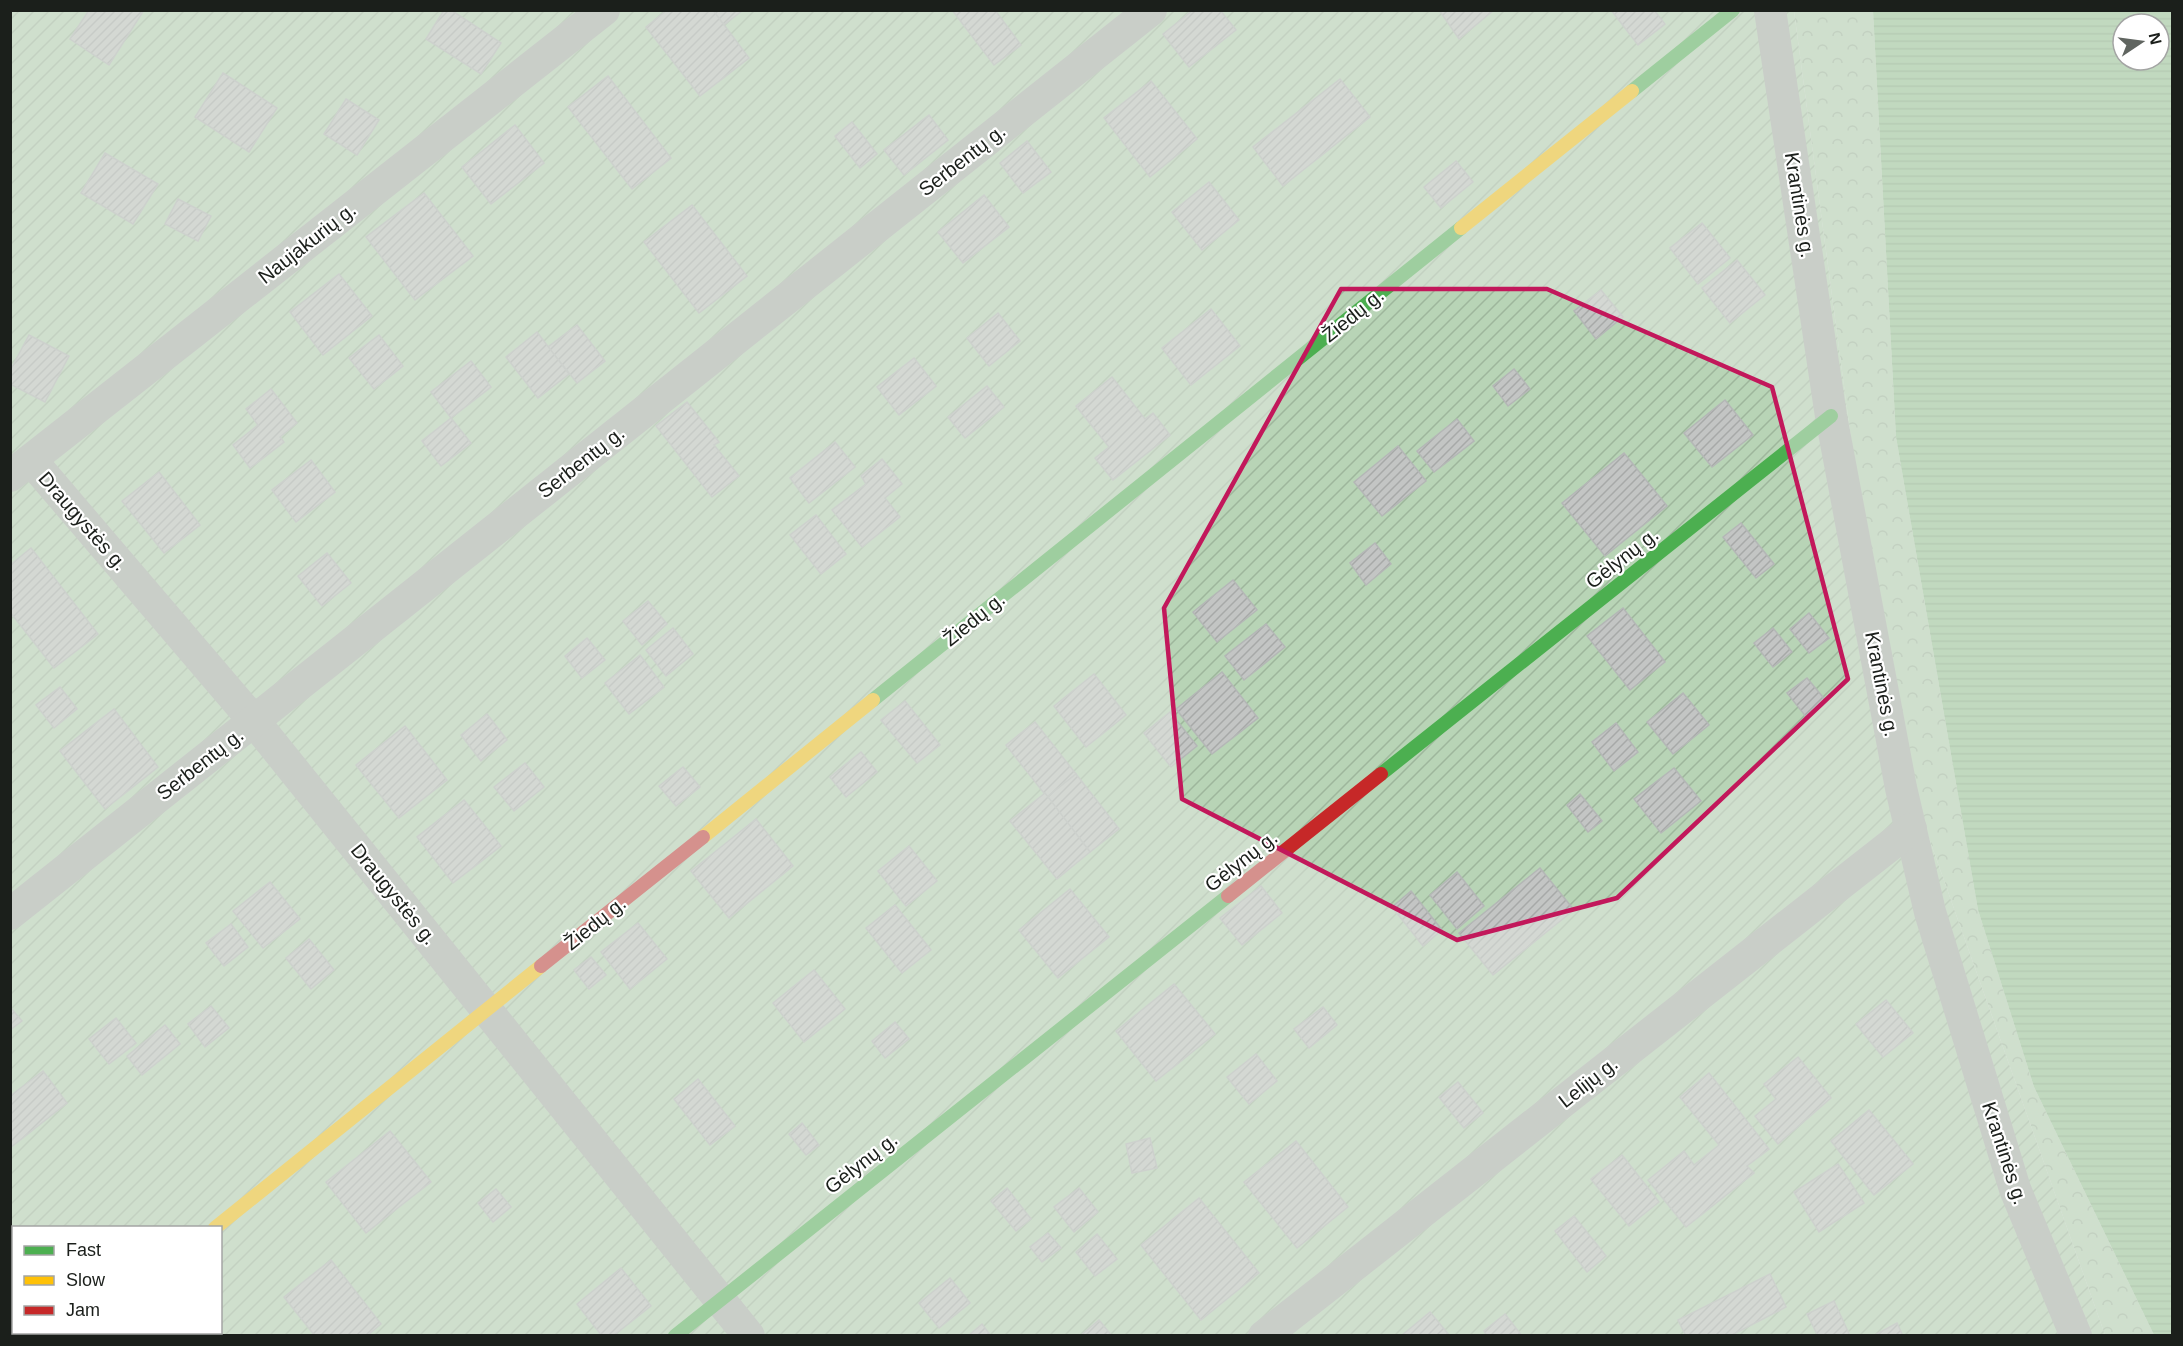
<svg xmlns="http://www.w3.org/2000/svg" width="2183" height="1346" font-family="Arial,sans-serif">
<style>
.forest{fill:url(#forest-crowns)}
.garden{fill:url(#garden-furrows);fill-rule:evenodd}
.water{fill:url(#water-rules);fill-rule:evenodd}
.building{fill:url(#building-hatch);stroke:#b4b7b6;stroke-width:1.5}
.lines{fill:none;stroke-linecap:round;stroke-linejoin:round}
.street{stroke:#acafac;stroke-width:32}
.fast{stroke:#4caf50;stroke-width:14}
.slow{stroke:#ffc107;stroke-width:14}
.jam{stroke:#c62828;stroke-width:14}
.marked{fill:none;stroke:#c2185b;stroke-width:4.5;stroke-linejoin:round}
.labels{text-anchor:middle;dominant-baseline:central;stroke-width:4.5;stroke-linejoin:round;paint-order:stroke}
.street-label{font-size:20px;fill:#1b1f1b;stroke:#fff}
</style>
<defs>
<pattern id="forest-crowns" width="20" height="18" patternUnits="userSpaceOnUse" patternTransform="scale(1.5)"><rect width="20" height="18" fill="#b8d4b6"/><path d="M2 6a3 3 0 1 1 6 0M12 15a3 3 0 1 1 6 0" fill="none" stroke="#9eb69c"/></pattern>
<pattern id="garden-furrows" width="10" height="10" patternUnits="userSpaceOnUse" patternTransform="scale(1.5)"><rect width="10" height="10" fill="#b8d4b6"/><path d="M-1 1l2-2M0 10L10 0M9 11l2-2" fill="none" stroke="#9eb69c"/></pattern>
<pattern id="water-rules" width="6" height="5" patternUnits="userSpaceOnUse" patternTransform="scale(1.5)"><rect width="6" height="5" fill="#9ac898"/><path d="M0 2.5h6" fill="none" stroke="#84ab82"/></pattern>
<pattern id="building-hatch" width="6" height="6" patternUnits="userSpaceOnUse" patternTransform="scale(1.5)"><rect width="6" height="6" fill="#c3c5c4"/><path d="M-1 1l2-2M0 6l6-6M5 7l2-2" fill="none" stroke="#a7a9a8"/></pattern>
</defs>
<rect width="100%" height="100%" fill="#e1e7e0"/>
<polygon class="forest" points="1794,11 1873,11 1896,437 1978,910 2034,1087 2154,1335 2105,1335 1924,824 1865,543"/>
<path class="garden" d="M 10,11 L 1794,11 L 1865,543 L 1924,824 L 2105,1335 L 11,1335 ZM 14,1228 L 220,1228 L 220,1332 L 14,1332 Z"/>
<path class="water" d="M 1873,11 L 2172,11 L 2172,1335 L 2154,1335 L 2034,1087 L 1978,910 L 1896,437 ZM 2123,24 L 2159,24 L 2159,60 L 2123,60 Z"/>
<g class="building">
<polygon points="89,10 144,10 109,65 70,39"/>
<polygon points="444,10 451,10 501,43 481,74 426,39"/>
<polygon points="667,10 713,10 749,58 700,96 646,27"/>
<polygon points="713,10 743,10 724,25"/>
<polygon points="952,10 995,10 1021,45 994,65"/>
<polygon points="1193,10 1220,10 1236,30 1189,67 1163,34"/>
<polygon points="1439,10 1494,10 1459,39"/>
<polygon points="1611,10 1654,10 1665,24 1638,45"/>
<polygon points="223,73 277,108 249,152 195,117"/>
<polygon points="608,76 671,158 632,189 568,107"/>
<polygon points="1340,79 1370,117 1283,186 1253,147"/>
<polygon points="1151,81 1197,139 1150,177 1104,118"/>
<polygon points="346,99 379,120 357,155 324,134"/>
<polygon points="929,115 948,140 904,175 884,150"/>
<polygon points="852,122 877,154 860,168 835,136"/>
<polygon points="515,125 544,163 491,204 462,167"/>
<polygon points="1027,141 1051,172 1023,193 1000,163"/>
<polygon points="105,153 158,184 133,224 81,193"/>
<polygon points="1456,161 1473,182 1441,208 1424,187"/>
<polygon points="1209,182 1239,220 1202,250 1172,212"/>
<polygon points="424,193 473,256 415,300 366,237"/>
<polygon points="984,195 1009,227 963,263 938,232"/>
<polygon points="178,199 211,216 198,241 165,224"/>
<polygon points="692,205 747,276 699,313 644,242"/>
<polygon points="1702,223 1730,258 1698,284 1670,248"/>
<polygon points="1737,260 1765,295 1730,323 1702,288"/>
<polygon points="339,274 372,316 323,355 290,312"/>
<polygon points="1601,290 1623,317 1596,339 1574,311"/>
<polygon points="1211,309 1240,346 1191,385 1162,348"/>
<polygon points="998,313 1020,341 989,366 967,338"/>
<polygon points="577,325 605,361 577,383 548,347"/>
<polygon points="537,332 569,374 538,398 506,357"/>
<polygon points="29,335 69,356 45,402 10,384 10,371"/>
<polygon points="379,335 403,366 374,389 349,358"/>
<polygon points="914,358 936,386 899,415 877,387"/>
<polygon points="471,361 491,387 451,418 431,392"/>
<polygon points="1514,369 1530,389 1508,406 1493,386"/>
<polygon points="1112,377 1145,419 1153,413 1170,435 1113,480 1095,458 1109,447 1076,406"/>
<polygon points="987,386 1004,407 965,438 948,417"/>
<polygon points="271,389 297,423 280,437 284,442 250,468 233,445 258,425 246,409"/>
<polygon points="1725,400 1753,435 1712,467 1684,433"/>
<polygon points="687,402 719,442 714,445 739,476 712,497 656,426"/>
<polygon points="451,418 471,443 441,466 422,441"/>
<polygon points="1457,419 1474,441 1434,472 1417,451"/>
<polygon points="835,442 855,467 809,503 790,478"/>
<polygon points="1398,446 1426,481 1382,516 1354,482"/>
<polygon points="1624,453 1667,506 1605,556 1562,503"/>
<polygon points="882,459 902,484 885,498 900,517 862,547 832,510 866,484 861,476"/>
<polygon points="311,460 335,492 296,522 272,490"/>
<polygon points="159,472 200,525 164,553 122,501"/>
<polygon points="816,515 846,554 821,574 790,535"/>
<polygon points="1741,523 1774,564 1756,578 1723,537"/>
<polygon points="1375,543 1391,564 1366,585 1350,563"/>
<polygon points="31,548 98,634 54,668 10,612 10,565"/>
<polygon points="327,553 351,583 322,606 298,576"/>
<polygon points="1233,580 1257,610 1217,642 1193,612"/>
<polygon points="648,601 667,624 642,645 623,621"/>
<polygon points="1623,608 1665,662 1630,690 1587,636"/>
<polygon points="1809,613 1829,638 1809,653 1790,629"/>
<polygon points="1266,624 1285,647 1244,680 1225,656"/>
<polygon points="673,628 693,654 666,676 646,650"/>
<polygon points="1773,628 1792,652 1773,667 1754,643"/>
<polygon points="587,638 605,660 582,678 565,656"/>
<polygon points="640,655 664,687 629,714 605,683"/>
<polygon points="1222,672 1258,718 1212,754 1176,709"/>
<polygon points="1094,674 1126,715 1086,747 1054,706"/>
<polygon points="1807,678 1827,702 1807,718 1787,693"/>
<polygon points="60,687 77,709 54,728 36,705"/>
<polygon points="1683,693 1709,725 1673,754 1647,722"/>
<polygon points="905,701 940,745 917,763 881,720"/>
<polygon points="114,709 158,767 105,809 60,751"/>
<polygon points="1170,712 1197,746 1171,767 1144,733"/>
<polygon points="487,714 507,740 481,761 461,735"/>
<polygon points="1035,722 1076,774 1047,797 1006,745"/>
<polygon points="1616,723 1638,752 1614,771 1592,742"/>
<polygon points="405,726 447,780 399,818 356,765"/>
<polygon points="861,752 877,772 846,797 830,777"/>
<polygon points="525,763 544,787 514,811 494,787"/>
<polygon points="683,767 700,787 676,806 659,786"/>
<polygon points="1674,768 1701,801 1661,833 1634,799"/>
<polygon points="1076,774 1119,829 1090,852 1047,797"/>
<polygon points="1045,793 1090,852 1057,879 1010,821"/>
<polygon points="1580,794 1602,821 1588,832 1567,805"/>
<polygon points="464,800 501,846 453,883 417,837"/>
<polygon points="756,819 793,866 729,918 691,871"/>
<polygon points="909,846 937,881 906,906 878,871"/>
<polygon points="1540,868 1574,910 1493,975 1459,933"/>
<polygon points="1457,872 1484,906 1457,929 1430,895"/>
<polygon points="270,882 300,919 263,948 233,911"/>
<polygon points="1261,886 1282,913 1242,945 1220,918"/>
<polygon points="1070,889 1109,937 1058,978 1019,930"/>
<polygon points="1411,891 1442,930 1423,946 1392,907"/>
<polygon points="895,905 931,950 902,973 866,928"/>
<polygon points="638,923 667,959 630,989 601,952"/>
<polygon points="231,924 248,947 224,966 206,943"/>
<polygon points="309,939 334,970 311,989 286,958"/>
<polygon points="591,957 606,975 589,989 574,970"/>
<polygon points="814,970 845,1009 804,1042 773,1003"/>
<polygon points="1174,984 1215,1034 1156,1081 1116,1031"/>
<polygon points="1886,1000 1913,1033 1883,1057 1856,1024"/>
<polygon points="211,1006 229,1028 205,1047 188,1024"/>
<polygon points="10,1007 22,1021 10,1030"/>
<polygon points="1323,1007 1337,1025 1309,1048 1294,1029"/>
<polygon points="116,1018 136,1043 109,1064 89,1039"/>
<polygon points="895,1022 909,1039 885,1058 872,1041"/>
<polygon points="165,1025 180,1044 142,1075 127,1056"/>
<polygon points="1256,1054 1277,1081 1249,1104 1227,1077"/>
<polygon points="1798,1057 1831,1098 1778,1144 1755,1116 1776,1099 1764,1084"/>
<polygon points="43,1071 67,1103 10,1148 10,1096"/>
<polygon points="1709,1073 1769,1149 1747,1166 1754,1173 1686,1227 1648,1180 1684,1151 1694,1165 1719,1145 1680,1097"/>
<polygon points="698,1079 735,1126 710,1145 674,1099"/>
<polygon points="1458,1082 1483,1113 1464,1128 1439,1097"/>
<polygon points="1869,1110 1913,1164 1874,1195 1831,1141"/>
<polygon points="802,1123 819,1145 806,1155 789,1134"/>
<polygon points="390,1131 431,1182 366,1233 326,1182"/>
<polygon points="1150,1138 1157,1168 1132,1173 1126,1144"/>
<polygon points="1296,1141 1348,1207 1297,1248 1244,1182"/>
<polygon points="1622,1155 1659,1202 1629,1226 1591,1179"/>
<polygon points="1838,1164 1864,1203 1819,1232 1794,1192"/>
<polygon points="1007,1188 1031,1219 1016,1231 991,1201"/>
<polygon points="1079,1188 1098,1212 1074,1232 1054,1207"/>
<polygon points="496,1189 511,1207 493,1222 478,1203"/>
<polygon points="1199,1198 1259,1273 1201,1320 1141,1245"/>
<polygon points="1574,1216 1606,1256 1587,1272 1555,1231"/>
<polygon points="1048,1233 1061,1248 1042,1262 1030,1247"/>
<polygon points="1097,1234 1117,1259 1095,1276 1076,1252"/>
<polygon points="331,1260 381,1324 367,1336 315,1336 284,1297"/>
<polygon points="621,1268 651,1306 613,1336 602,1336 577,1304"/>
<polygon points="1770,1274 1786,1307 1730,1336 1686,1336 1678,1320"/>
<polygon points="950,1278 970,1303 939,1328 919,1303"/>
<polygon points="1834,1301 1850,1336 1818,1336 1807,1314"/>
<polygon points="1430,1312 1450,1336 1401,1336"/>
<polygon points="1505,1314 1522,1336 1487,1336 1484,1331"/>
<polygon points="1099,1320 1112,1336 1080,1336"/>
<polygon points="1897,1323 1903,1336 1873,1336"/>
<polygon points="982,1324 991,1336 968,1336"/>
</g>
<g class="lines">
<g class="street">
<polyline points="1770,10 1831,416 1901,788 1930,912 2015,1189 2076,1336"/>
<polyline points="31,460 254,721 749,1336"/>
<polyline points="10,476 604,10"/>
<polyline points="10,914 1151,10"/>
<polyline points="80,1336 84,1332"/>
<polyline points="1264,1336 1911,829"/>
</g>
<g class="fast">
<polyline points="1632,91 1733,10"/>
<polyline points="873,700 1461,228"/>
<polyline points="1381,774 1831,416"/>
<polyline points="675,1336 1228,896"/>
</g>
<g class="slow">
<polyline points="1461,228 1632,91"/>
<polyline points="703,837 873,700"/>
<polyline points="215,1228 541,966"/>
</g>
<g class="jam">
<polyline points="1228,896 1381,774"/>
<polyline points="541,966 703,837"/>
</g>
</g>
<path d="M0 0H2183V1346H0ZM 1341,289 L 1547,289 L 1772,387 L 1848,679 L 1617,898 L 1457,940 L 1182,799 L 1164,608 Z" fill="#e1e7e0" fill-opacity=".55" fill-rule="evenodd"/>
<path class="marked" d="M 1341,289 L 1547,289 L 1772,387 L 1848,679 L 1617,898 L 1457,940 L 1182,799 L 1164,608 Z"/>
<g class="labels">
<g class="street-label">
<text transform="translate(962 160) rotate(-38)">Serbentų g.</text>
<text transform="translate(1800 205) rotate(81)">Krantinės g.</text>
<text transform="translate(307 243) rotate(-38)">Naujakurių g.</text>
<text transform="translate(1353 315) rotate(-39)">Žiedų g.</text>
<text transform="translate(581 462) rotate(-38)">Serbentų g.</text>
<text transform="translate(83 521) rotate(49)">Draugystės g.</text>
<text transform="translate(1622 558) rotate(-38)">Gėlynų g.</text>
<text transform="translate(974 619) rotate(-39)">Žiedų g.</text>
<text transform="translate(1882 684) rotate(79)">Krantinės g.</text>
<text transform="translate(200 764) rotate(-38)">Serbentų g.</text>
<text transform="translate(1241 861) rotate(-38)">Gėlynų g.</text>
<text transform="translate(394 894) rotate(51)">Draugystės g.</text>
<text transform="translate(595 923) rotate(-39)">Žiedų g.</text>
<text transform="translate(1588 1082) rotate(-38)">Lelijų g.</text>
<text transform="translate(2005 1153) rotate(72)">Krantinės g.</text>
<text transform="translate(861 1163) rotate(-38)">Gėlynų g.</text>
</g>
</g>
<rect width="2183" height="1346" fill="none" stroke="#1b1f1b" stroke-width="24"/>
<rect x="12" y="1226" width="210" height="108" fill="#ffffff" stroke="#a4a5a4" stroke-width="1.5"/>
<rect x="24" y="1246" width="30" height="9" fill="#4caf50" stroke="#a4a5a4" stroke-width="1.5"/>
<text x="66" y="1256" font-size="18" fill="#1b1f1b">Fast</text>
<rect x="24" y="1276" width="30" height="9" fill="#ffc107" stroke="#a4a5a4" stroke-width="1.5"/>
<text x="66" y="1286" font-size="18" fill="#1b1f1b">Slow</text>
<rect x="24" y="1306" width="30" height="9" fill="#c62828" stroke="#a4a5a4" stroke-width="1.5"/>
<text x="66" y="1316" font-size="18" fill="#1b1f1b">Jam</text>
<g transform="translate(2141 42) rotate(77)"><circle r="28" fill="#ffffff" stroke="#a4a5a4" stroke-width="1.5"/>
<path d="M0-4.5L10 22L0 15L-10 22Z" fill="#606560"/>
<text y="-9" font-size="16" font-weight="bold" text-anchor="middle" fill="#1b1f1b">N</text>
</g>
</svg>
